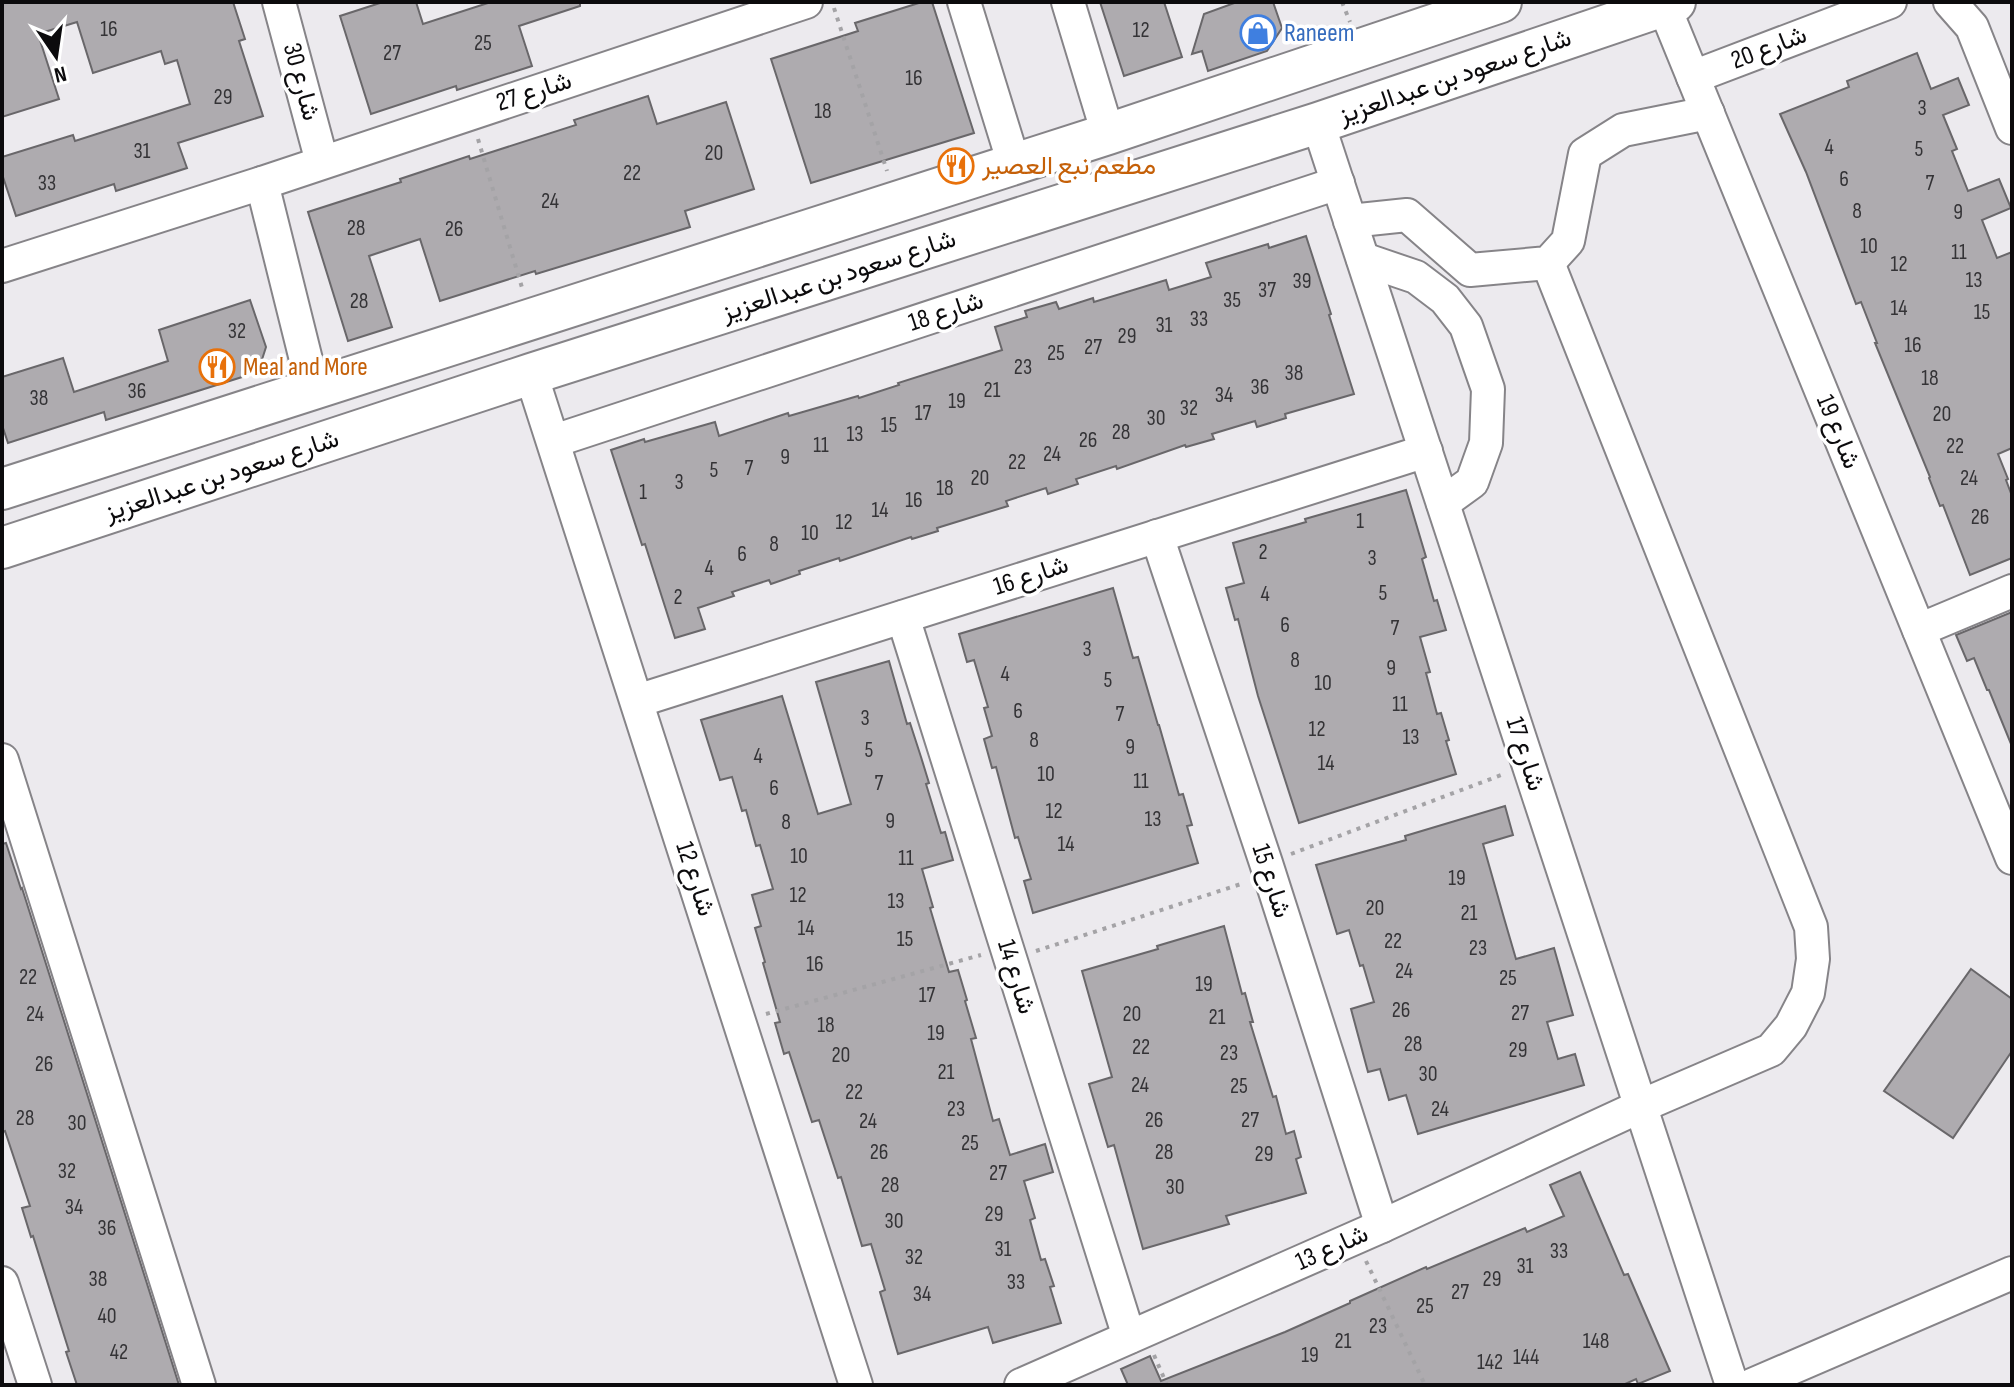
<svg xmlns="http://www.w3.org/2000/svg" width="2014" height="1387" font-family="'Sofia Sans Condensed',Vazirmatn,sans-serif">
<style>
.building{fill:#aeabaf;stroke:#69676a;stroke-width:2}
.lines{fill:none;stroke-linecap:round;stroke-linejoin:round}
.minor-casing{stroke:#868488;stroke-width:36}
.major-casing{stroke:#868488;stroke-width:44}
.path{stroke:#a4a3a6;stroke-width:4;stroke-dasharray:4 6;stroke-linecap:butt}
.minor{stroke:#fff;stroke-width:32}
.major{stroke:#fff;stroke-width:40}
.labels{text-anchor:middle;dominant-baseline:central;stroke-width:7;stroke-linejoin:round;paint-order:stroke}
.number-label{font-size:22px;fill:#343336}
.shop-label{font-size:26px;fill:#366cbe;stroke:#fff;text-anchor:start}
.street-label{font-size:26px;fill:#0c0b0d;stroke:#fff}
.food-label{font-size:26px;fill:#c56008;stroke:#fff;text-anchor:start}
</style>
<rect width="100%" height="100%" fill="#eceaee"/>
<g class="building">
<polygon points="2,2 233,2 245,39 239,41 263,116 178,143 187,168 116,191 114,184 16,216 2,174 2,157 73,135 75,141 190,104 177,60 165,64 161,51 93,73 77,22 38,34 59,99 2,117"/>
<polygon points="383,2 416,2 423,24 491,2 580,2 580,6 519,26 532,66 457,90 456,86 371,114 340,16"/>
<polygon points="922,2 932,2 974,133 811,183 771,59 858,31 855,23"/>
<polygon points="1100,2 1164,2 1182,57 1124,76"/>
<polygon points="1237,2 1273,2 1282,28 1267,51 1208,71 1202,51 1192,54 1204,14"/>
<polygon points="1917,53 1931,89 1958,78 1969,105 1943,115 1957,149 1952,151 1968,191 1999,179 2011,208 1982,220 1997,258 2012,252 2012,448 1998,454 2008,479 2006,480 2012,496 2012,558 1970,575 1943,505 1940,506 1929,478 1930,477 1875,343 1877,343 1861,302 1856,304 1806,172 1780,114 1849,87 1847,81"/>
<polygon points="648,96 657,124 726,102 754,189 685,211 690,227 536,274 535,271 440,301 420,239 369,256 392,327 348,341 308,212 401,182 400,179 469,156 470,159 576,125 574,120"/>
<polygon points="1306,236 1331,314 1329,315 1354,394 1285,414 1286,418 1257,427 1255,421 1212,434 1214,439 1186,447 1185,445 1117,469 1116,466 1076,479 1078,484 1048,494 1046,488 1006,501 1008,506 937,528 938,531 912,539 911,537 840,561 839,558 799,571 800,574 771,584 769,580 732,592 734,596 698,608 705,629 675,638 645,544 642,545 611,450 644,439 645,442 715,422 719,436 788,413 789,416 858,396 859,398 899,385 898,383 1002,350 995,327 1027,317 1025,311 1056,302 1059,309 1093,298 1094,302 1166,280 1169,290 1211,277 1206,263 1268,244 1269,248"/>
<polygon points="250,300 266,347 258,372 106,420 104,412 8,443 2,425 2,377 63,358 74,392 168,361 159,330"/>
<polygon points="1406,490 1426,557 1422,559 1434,601 1437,600 1446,630 1420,637 1430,672 1426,673 1437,714 1441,713 1449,740 1446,741 1456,774 1299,823 1258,696 1238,619 1235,620 1226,588 1244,583 1233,543 1306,522 1305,519"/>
<polygon points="1113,588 1133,658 1138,657 1158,725 1159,725 1179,795 1183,794 1192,825 1187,826 1198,863 1033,913 1024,881 1031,879 1018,837 1015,838 996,767 992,768 984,739 992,736 984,708 988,707 974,660 967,662 959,634"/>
<polygon points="2012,612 2012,744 2011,744 1989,690 1987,690 1974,658 1967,661 1956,635"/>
<polygon points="889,661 907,724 910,723 921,757 929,783 926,784 941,833 945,832 953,860 922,869 933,907 930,908 949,972 958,970 967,1000 965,1001 976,1038 971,1039 993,1121 999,1119 1010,1155 1045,1144 1053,1172 1024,1181 1035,1218 1030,1220 1041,1260 1045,1259 1054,1286 1050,1287 1061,1323 993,1343 988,1327 898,1354 880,1292 885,1290 871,1244 862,1246 841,1177 838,1178 819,1120 812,1122 789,1052 784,1054 775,1023 780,1022 763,963 765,962 755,928 761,926 752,895 773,889 760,845 756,846 746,810 742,811 732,777 720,780 701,720 782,696 818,814 851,804 816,682"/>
<polygon points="1505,806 1513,835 1483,844 1504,918 1516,959 1554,948 1573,1015 1547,1022 1558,1059 1575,1054 1584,1085 1418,1134 1406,1095 1389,1100 1380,1069 1368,1072 1351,1009 1374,1002 1363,965 1360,966 1349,930 1337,934 1316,865 1406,840 1405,836"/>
<polygon points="6,843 21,889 22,888 179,1385 77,1385 66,1352 69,1351 33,1236 31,1237 22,1208 30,1206 5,1131 2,1132 2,844"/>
<polygon points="1224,926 1242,994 1245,993 1253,1022 1250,1022 1273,1097 1276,1096 1286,1134 1294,1131 1301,1157 1296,1159 1306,1193 1226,1216 1229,1224 1143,1249 1114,1145 1108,1147 1089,1084 1112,1077 1082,971 1158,949 1157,946"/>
<polygon points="1971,969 2012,999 2012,1051 1953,1138 1884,1091"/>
<polygon points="1580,1172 1624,1275 1628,1274 1670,1371 1638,1384 1636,1379 1623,1385 1128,1385 1121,1369 1150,1356 1161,1381 1285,1332 1350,1303 1350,1301 1426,1267 1427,1269 1525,1228 1527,1232 1564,1216 1550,1185"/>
</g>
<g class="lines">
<defs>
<g id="minor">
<polyline points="279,2 322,162"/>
<polyline points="964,2 1014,164"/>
<polyline points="1068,2 1108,134"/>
<polyline points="1950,2 1972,27 2012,128"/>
<polyline points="1664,6 2012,858"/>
<polyline points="1693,77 1890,2"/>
<polyline points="1318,123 1732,1385"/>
<polyline points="262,183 313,388"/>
<polyline points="1350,221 1407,215 1470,270 1548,263 1568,241 1585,154 1623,130 1708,113"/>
<polyline points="1363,259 1416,277 1445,299 1466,326 1488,389 1486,443 1472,482 1443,503"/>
<polyline points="2,266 262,183 806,2"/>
<polyline points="531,374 856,1385"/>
<polyline points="554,441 1338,183"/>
<polyline points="1157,536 1266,863 1382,1226"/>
<polyline points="903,617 1129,1337"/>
<polyline points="1919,630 2012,591"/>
<polyline points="637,701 1426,451"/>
<polyline points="2,760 199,1385"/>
<polyline points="2,1283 35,1385"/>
<polyline points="1021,1385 1382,1226 1641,1106 1771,1050 1791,1026 1808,993 1813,959 1811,927 1548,263"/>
<polyline points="1752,1385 2012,1273"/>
</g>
<g id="major">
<polyline points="2,489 1108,134 1501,2"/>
<polyline points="2,548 531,374 1318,123 1675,2"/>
</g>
</defs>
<use href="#minor" class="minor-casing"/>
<use href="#major" class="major-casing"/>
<g class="path">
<polyline points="1342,2 1350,22"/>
<polyline points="834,8 887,171"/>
<polyline points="478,139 523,291"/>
<polyline points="1291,854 1504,774"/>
<polyline points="1036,951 1244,883"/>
<polyline points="766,1014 981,955"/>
<polyline points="1366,1261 1425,1385"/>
<polyline points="1154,1355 1167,1385"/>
</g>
<use href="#minor" class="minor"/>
<use href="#major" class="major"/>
</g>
<defs>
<symbol id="shop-ring" viewBox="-11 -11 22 22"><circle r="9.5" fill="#fff" stroke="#3f7fe0" stroke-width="1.5"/><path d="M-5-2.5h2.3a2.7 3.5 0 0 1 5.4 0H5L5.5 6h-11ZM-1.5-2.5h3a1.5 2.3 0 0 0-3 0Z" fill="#3f7fe0"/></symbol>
<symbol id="restaurant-ring" viewBox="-11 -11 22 22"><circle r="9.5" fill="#fff" stroke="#e8710a" stroke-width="1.5"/><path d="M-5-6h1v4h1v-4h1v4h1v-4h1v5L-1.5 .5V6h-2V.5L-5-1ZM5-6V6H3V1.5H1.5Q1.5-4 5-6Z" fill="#e8710a"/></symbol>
</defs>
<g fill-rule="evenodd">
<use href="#shop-ring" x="1238" y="13" width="40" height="40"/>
<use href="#restaurant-ring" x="936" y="146" width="40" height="40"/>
<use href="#restaurant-ring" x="197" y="347" width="40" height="40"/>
</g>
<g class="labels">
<g class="number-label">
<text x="109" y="29">16</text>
<text x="1141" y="30">12</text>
<text x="483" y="43">25</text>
<text x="392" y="53">27</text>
<text x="914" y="78">16</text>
<text x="223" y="97">29</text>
<text x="1922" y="108">3</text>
<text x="823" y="111">18</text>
<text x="1829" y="147">4</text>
<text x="1919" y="149">5</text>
<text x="142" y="151">31</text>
<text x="714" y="153">20</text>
<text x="632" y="173">22</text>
<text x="1844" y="179">6</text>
<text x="47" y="183">33</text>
<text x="1930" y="183">7</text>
<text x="550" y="201">24</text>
<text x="1857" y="211">8</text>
<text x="1958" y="212">9</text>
<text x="356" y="228">28</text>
<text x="454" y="229">26</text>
<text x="1869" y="246">10</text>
<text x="1959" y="252">11</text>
<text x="1899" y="264">12</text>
<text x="1974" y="280">13</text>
<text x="1302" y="281">39</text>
<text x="1267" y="290">37</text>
<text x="1232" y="300">35</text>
<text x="359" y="301">28</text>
<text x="1899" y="308">14</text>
<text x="1982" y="312">15</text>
<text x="1199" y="319">33</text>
<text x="1164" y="325">31</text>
<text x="237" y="331">32</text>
<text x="1127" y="336">29</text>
<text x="1913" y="345">16</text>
<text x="1093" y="347">27</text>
<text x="1056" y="353">25</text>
<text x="1023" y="367">23</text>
<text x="1294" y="373">38</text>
<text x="1930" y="378">18</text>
<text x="1260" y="387">36</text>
<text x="992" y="390">21</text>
<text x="137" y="391">36</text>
<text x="1224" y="395">34</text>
<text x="39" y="398">38</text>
<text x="957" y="401">19</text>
<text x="1189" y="408">32</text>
<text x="923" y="413">17</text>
<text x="1942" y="414">20</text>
<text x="1156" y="418">30</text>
<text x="889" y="425">15</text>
<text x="1121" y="432">28</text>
<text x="855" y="434">13</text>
<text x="1088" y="440">26</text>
<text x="821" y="445">11</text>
<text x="1955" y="446">22</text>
<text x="1052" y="454">24</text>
<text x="785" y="457">9</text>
<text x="1017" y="462">22</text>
<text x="749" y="468">7</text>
<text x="714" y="470">5</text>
<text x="980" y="478">20</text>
<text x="1969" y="478">24</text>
<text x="679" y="482">3</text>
<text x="945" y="488">18</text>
<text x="643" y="492">1</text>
<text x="914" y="500">16</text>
<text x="880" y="510">14</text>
<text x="1980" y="517">26</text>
<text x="1360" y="521">1</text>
<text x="844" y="522">12</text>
<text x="810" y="533">10</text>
<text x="774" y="544">8</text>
<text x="1263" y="552">2</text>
<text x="742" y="554">6</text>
<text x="1372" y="558">3</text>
<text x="709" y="568">4</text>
<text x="1383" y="593">5</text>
<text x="1265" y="594">4</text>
<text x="678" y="597">2</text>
<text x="1285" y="625">6</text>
<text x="1395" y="628">7</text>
<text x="1087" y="649">3</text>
<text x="1295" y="660">8</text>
<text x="1391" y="668">9</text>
<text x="1005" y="674">4</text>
<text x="1108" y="680">5</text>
<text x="1323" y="683">10</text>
<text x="1400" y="704">11</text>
<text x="1018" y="711">6</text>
<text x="1120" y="714">7</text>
<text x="865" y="718">3</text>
<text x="1317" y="729">12</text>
<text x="1411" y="737">13</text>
<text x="1034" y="740">8</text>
<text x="1130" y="747">9</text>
<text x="869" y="750">5</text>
<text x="758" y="756">4</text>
<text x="1326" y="763">14</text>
<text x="1046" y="774">10</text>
<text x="1141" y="781">11</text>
<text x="879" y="783">7</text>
<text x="774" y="788">6</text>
<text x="1054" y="811">12</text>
<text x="1153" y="819">13</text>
<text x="890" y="821">9</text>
<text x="786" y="822">8</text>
<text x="1066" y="844">14</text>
<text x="799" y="856">10</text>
<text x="906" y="858">11</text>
<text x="1457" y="878">19</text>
<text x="798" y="895">12</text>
<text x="896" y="901">13</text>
<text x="1375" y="908">20</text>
<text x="1469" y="913">21</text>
<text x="806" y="928">14</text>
<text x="905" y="939">15</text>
<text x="1393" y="941">22</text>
<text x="1478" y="948">23</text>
<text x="815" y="964">16</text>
<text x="1404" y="971">24</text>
<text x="28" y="977">22</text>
<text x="1508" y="978">25</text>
<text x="1204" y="984">19</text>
<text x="927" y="995">17</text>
<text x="1401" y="1010">26</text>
<text x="1520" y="1013">27</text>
<text x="35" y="1014">24</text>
<text x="1132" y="1014">20</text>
<text x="1217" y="1017">21</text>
<text x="826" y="1025">18</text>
<text x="936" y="1033">19</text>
<text x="1413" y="1044">28</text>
<text x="1141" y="1047">22</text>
<text x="1518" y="1050">29</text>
<text x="1229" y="1053">23</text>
<text x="841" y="1055">20</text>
<text x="44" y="1064">26</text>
<text x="946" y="1072">21</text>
<text x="1428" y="1074">30</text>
<text x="1140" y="1085">24</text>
<text x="1239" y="1086">25</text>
<text x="854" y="1092">22</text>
<text x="956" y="1109">23</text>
<text x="1440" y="1109">24</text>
<text x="25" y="1118">28</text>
<text x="1154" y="1120">26</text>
<text x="1250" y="1120">27</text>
<text x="868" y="1121">24</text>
<text x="77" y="1123">30</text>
<text x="970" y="1143">25</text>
<text x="879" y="1152">26</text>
<text x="1164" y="1152">28</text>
<text x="1264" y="1154">29</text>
<text x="67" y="1171">32</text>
<text x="998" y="1173">27</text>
<text x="890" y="1185">28</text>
<text x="1175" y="1187">30</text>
<text x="74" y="1207">34</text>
<text x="994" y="1214">29</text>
<text x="894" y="1221">30</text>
<text x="107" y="1228">36</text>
<text x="1003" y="1249">31</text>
<text x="1559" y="1251">33</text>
<text x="914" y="1257">32</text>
<text x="1525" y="1266">31</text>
<text x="98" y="1279">38</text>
<text x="1492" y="1279">29</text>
<text x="1016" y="1282">33</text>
<text x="1460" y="1292">27</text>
<text x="922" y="1294">34</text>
<text x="1425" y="1306">25</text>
<text x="107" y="1316">40</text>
<text x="1378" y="1326">23</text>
<text x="1343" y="1341">21</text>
<text x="1596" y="1341">148</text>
<text x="119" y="1352">42</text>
<text x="1310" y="1355">19</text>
<text x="1526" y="1357">144</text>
<text x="1490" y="1362">142</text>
</g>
<g class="shop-label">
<text x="1284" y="33">Raneem</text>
</g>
<g class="street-label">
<text transform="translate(1769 48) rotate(-21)">شارع 20</text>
<text transform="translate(1455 77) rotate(-19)">شارع سعود بن عبدالعزيز</text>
<text transform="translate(301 82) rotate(75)">شارع 30</text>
<text transform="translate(534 92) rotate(-18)">شارع 27</text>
<text transform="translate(839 276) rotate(-18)">شارع سعود بن عبدالعزيز</text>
<text transform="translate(946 312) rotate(-18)">شارع 18</text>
<text transform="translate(1838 432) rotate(68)">شارع 19</text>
<text transform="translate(222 476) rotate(-18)">شارع سعود بن عبدالعزيز</text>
<text transform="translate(1031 576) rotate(-18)">شارع 16</text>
<text transform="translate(1525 754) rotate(72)">شارع 17</text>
<text transform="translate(695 879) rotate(72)">شارع 12</text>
<text transform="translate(1271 881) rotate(72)">شارع 15</text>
<text transform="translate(1016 977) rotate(73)">شارع 14</text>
<text transform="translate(1332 1248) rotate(-24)">شارع 13</text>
</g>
<g class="food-label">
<text x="982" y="166">مطعم نبع العصير</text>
<text x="243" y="367">Meal and More</text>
</g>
</g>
<rect width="2014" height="1387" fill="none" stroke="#0c0b0d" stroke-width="8"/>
<g transform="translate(56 56) rotate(167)" stroke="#ffffff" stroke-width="6" paint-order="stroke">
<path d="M0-6L14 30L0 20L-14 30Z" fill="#0c0b0d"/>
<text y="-12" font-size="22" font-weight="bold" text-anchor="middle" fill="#0c0b0d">N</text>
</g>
</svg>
